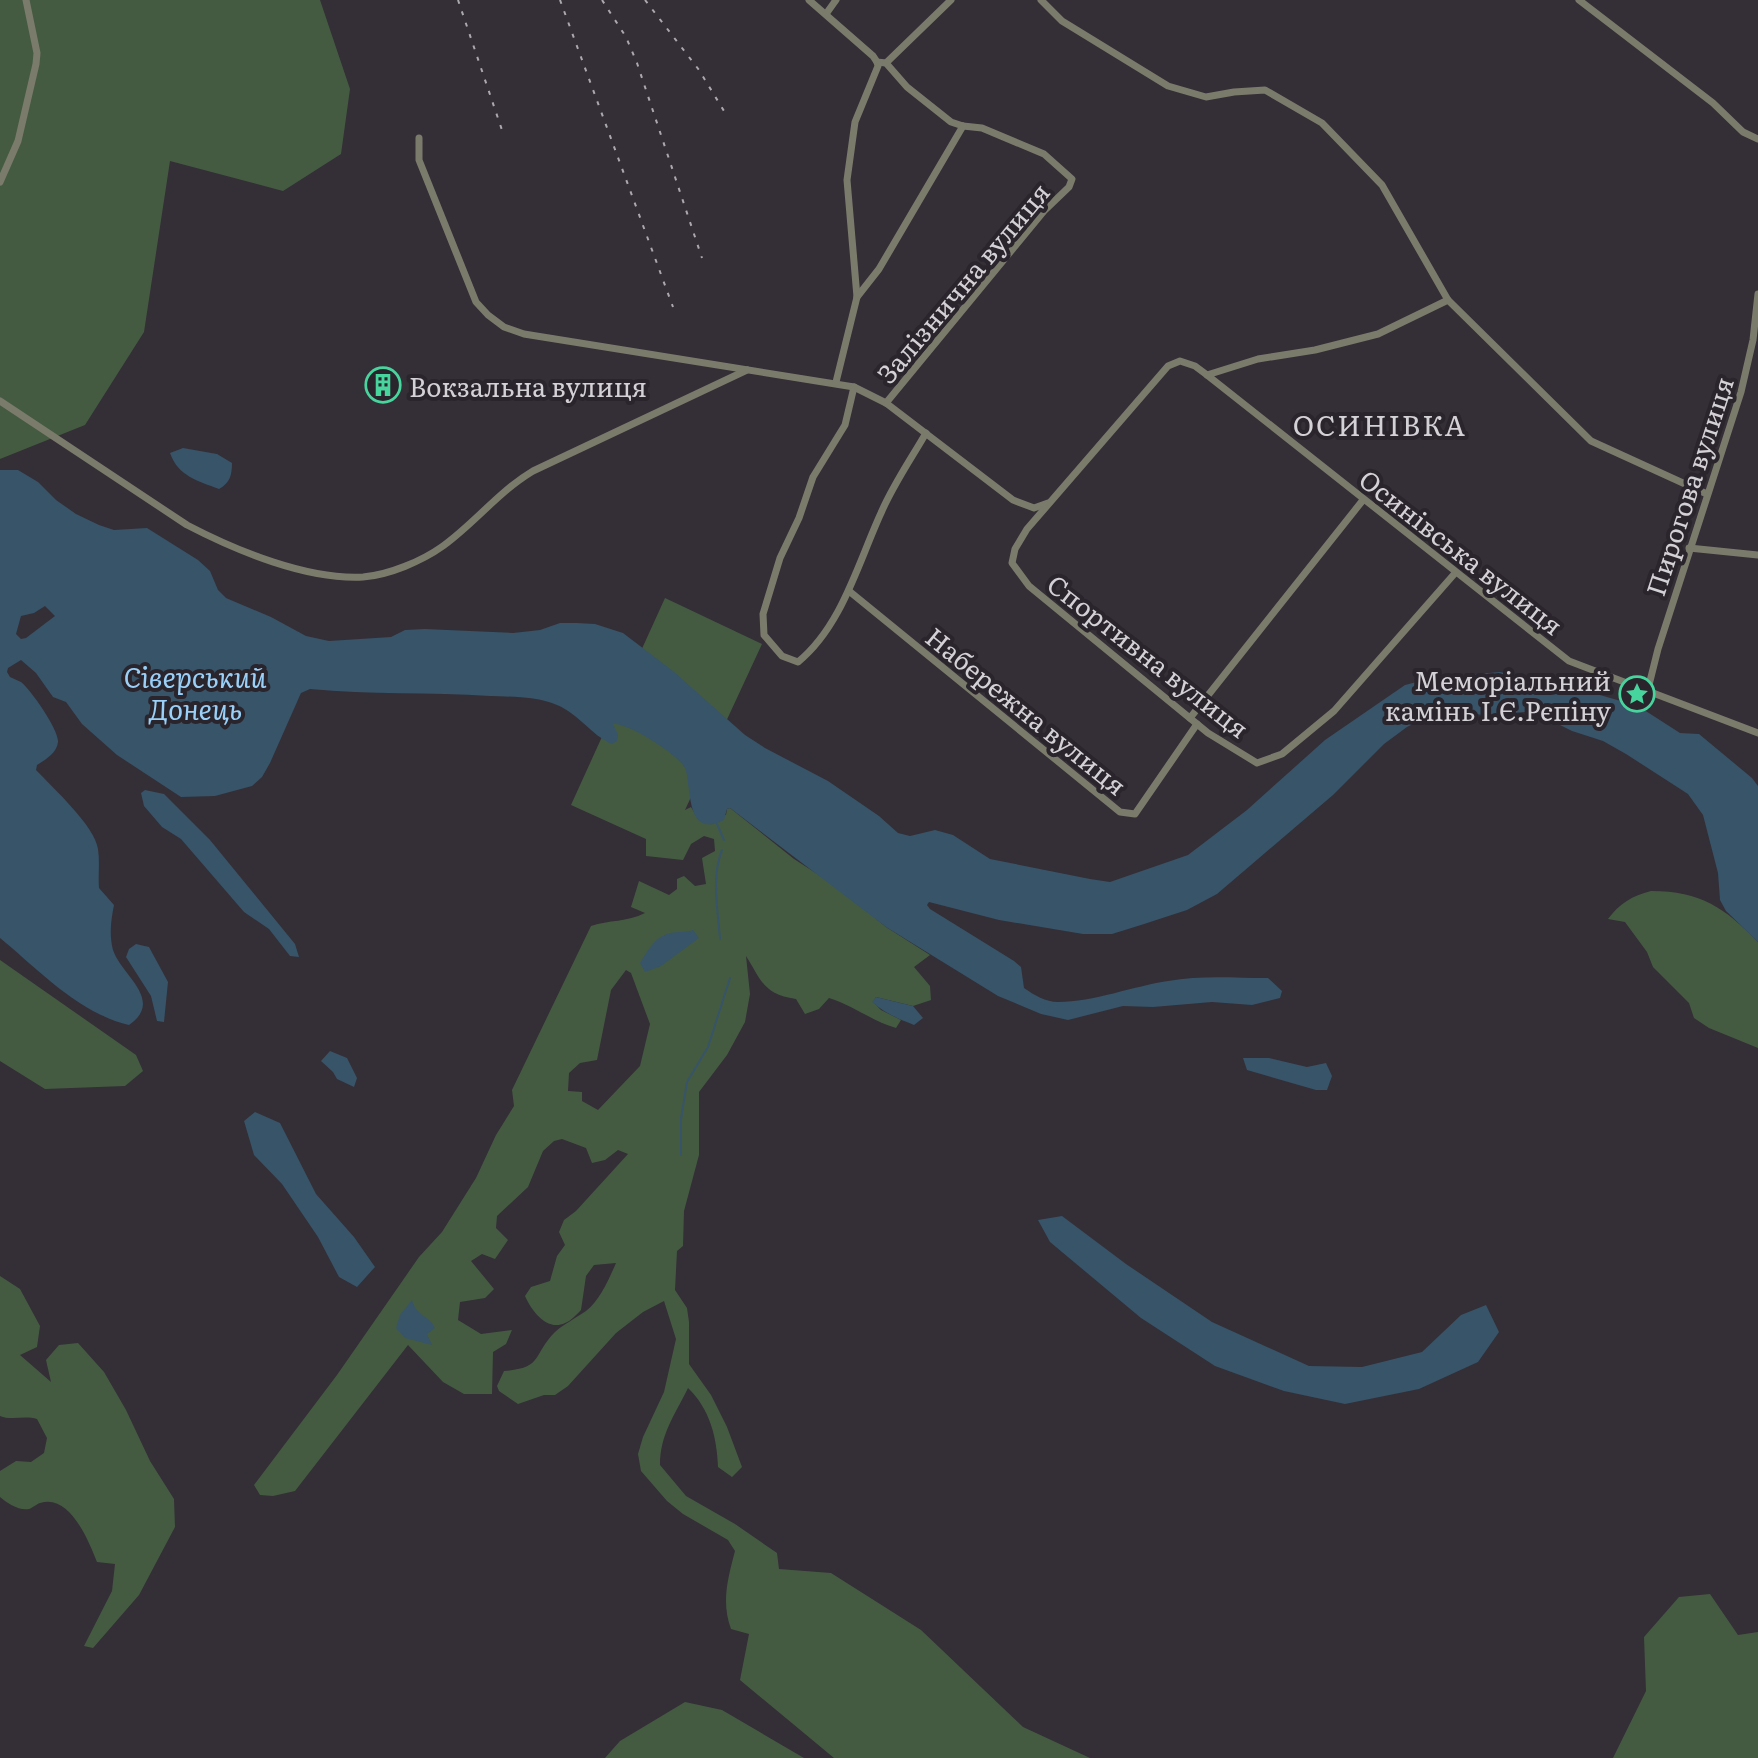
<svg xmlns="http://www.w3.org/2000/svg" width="1758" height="1758" font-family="Literata,serif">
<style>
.green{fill:#445b42;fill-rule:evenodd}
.water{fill:#375468;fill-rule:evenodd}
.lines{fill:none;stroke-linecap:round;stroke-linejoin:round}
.stream{stroke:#375468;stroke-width:2}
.street{stroke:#7b7b6c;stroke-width:7}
.rail{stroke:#aca9ae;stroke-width:2;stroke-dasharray:4 8;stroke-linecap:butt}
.labels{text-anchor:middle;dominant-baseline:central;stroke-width:8;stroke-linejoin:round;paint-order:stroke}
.street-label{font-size:26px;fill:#d4d1d6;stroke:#2a242c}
.poi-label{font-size:26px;fill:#d4d1d6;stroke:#2a242c;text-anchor:start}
.neighbourhood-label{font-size:28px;letter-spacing:2px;fill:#d4d1d6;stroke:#2a242c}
.water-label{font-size:28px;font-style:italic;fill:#9ad0f7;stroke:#2a242c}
</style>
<rect width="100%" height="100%" fill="#342e36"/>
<g class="green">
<polygon points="0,0 320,0 350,89 341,154 283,191 170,161 144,332 85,425 0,459"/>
<path d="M 665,598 L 762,644 L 685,810 L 691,807 L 697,817 L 726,815 L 727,809 L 730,808 L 794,859 L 836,886 L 886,927 L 930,955 L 914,967 L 930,986 L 931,1000 L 913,1006 L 876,997 L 873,1002 L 881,1010 L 901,1020 L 896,1028 C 872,1021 854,1006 829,998 L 819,1009 L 805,1014 L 796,999 C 763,995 761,979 746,956 L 750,994 L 745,1022 L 727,1055 L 699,1092 L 699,1155 L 684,1211 L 683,1246 L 677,1251 L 675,1290 L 687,1308 L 689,1322 L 689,1364 L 711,1395 L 727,1427 L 742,1467 L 732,1477 L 718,1467 C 717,1438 710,1409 688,1388 C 675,1415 660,1434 660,1465 L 686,1496 L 735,1524 L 777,1553 L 779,1569 L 831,1573 L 921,1630 L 1023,1727 L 1090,1758 L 834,1758 L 740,1680 L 749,1634 L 731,1629 C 721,1602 728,1578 735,1551 L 728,1540 L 683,1514 L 667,1501 L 641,1471 L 638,1454 L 643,1437 L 664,1392 L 676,1339 L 664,1301 L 643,1312 L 616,1333 L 568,1386 L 555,1395 L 544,1395 L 518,1404 L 499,1391 L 497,1386 L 504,1371 C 544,1368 532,1355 555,1332 C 564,1324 576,1318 586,1311 C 600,1300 609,1279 616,1263 L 594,1265 L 586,1276 L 581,1310 C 577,1314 571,1321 565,1323 C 547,1332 531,1310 525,1296 L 531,1287 L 550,1281 L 557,1256 L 565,1245 L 559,1232 L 564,1220 L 576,1211 L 628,1154 L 618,1150 L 605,1160 L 592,1163 L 586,1148 L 562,1139 L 554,1141 L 543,1151 L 528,1187 L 497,1216 L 496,1228 L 508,1240 L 495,1259 L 482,1254 L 471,1261 L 494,1289 L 485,1298 L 460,1302 L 458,1320 L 481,1334 L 512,1330 L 506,1344 L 493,1352 L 492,1394 L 464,1394 L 443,1382 L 408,1345 L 295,1491 L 273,1496 L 260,1495 L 254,1485 L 337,1375 L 419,1257 L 442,1232 L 476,1178 L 496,1135 L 514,1106 L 512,1090 L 591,926 C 609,920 627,922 645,913 L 631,907 L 639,881 L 669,895 L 677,889 L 677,879 L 684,876 L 695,886 L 706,884 L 702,858 L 715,851 L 714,839 L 704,836 L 691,844 L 683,860 L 646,856 L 646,839 L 571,805 ZM 626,970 L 631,973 L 650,1024 L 640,1066 L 598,1110 L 582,1101 L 582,1092 L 568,1091 L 569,1073 L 580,1063 L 597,1060 L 611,990 Z"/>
<path d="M 1651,891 C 1701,891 1725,908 1758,942 L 1758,1048 L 1709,1028 L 1694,1018 L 1689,1003 L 1653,967 L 1647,952 L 1625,922 L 1608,919 C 1620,903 1632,896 1651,891 Z"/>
<polygon points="0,960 136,1055 143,1071 125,1086 45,1089 0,1061"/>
<path d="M 0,1276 L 20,1289 L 40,1326 L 37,1347 L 20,1355 L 51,1382 L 46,1360 L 59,1345 L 78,1343 L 104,1372 L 126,1410 L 150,1461 L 174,1499 L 175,1527 L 139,1595 L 93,1648 L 84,1646 L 112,1591 L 115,1564 L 97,1562 C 89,1542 70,1493 40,1503 C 38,1503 31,1509 29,1509 C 19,1511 7,1503 0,1497 L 0,1471 L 16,1461 L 31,1462 L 44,1453 L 47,1438 L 37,1419 C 24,1415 12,1421 0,1416 Z"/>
<polygon points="1710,1594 1738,1635 1758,1632 1758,1758 1613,1758 1646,1691 1644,1637 1679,1597"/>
<polygon points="685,1702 722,1710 804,1758 605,1758 620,1741"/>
</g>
<g class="water">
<path d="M 183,448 L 217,454 L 232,463 C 232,475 230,483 219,489 C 198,481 178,476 170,453 Z"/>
<path d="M 0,470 L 18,470 L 38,482 L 56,500 L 76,514 L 99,525 L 114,530 L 147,528 L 198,560 L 210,571 L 218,590 L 226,598 L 271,617 L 306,636 L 329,641 L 391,637 L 405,630 L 425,629 L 513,633 L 540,630 L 560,623 L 577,623 L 595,624 L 623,633 L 673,671 L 745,735 L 765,748 L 828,781 L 879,816 L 898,833 L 910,836 L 935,830 L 953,835 L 990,859 L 1090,879 L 1110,882 L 1188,855 L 1247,810 L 1325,740 L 1405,685 L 1432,678 L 1500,672 L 1562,684 L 1638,706 L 1680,733 L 1699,734 L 1752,778 L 1758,786 L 1758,942 L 1726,911 L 1720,900 L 1718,873 L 1703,815 L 1688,794 L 1626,754 L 1603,741 L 1572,731 L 1544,717 L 1525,712 L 1483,715 L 1460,712 L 1425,718 L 1407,727 L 1384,744 L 1333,795 L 1217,894 L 1187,910 L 1141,925 L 1112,934 L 1083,934 L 999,920 L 929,902 L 927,905 L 930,909 L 1014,961 L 1021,967 L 1024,988 C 1034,995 1046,1002 1058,1002 C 1093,1002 1134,986 1168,981 C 1200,975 1235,978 1268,978 L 1282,991 L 1280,998 L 1252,1005 L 1212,1002 L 1153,1007 L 1123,1006 L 1068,1020 L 1041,1014 L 998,996 L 886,927 L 730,808 L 727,809 L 724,820 C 684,841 692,783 685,768 C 678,754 627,722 613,724 L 618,734 L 617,741 L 612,744 C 591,735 579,714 557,705 C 536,696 512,697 490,696 C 430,692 369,695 310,689 L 301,693 L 270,763 L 262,777 L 252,786 L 215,796 L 181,797 L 117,755 L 82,724 L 66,702 L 53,697 L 36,673 L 21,660 L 8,668 L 7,672 L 10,677 C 12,678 19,681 21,682 C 31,690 59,730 58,742 C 57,753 45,760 37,765 L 36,770 C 53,788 95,826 98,849 C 100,862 98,875 99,888 L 114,905 C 111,920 109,935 113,950 C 121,975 165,1000 129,1025 C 78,1013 39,970 0,938 ZM 45,606 L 55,616 L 26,638 L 21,639 L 16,634 L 21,616 L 34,613 Z"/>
<polygon points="145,790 164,794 210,840 295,944 299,957 290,956 269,929 244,912 181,839 162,827 144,806 141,793"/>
<path d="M 693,930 L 699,938 L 661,966 L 645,972 L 640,963 C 647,952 654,938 667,934 C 675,931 685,933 693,930 Z"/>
<polygon points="136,944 149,947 168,982 164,1022 157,1021 151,996 126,957 129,949"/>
<path d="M 876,997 L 913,1006 L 923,1018 L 914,1025 C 899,1019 884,1013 872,1002 Z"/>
<polygon points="330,1051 347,1058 357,1078 354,1087 337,1079 333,1072 321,1061"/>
<polygon points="1243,1058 1269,1058 1307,1067 1326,1063 1332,1076 1327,1090 1316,1090 1247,1070"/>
<polygon points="255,1112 280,1123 316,1194 354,1237 375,1267 357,1287 339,1277 318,1237 282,1184 254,1155 244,1121"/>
<polygon points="1062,1216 1126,1264 1212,1322 1309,1366 1362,1367 1422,1352 1461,1315 1486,1305 1499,1332 1478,1362 1419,1389 1345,1404 1284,1391 1215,1366 1141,1318 1050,1242 1038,1220"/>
<path d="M 412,1300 C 416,1316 429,1315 435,1328 L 427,1334 L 432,1345 L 405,1338 L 396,1328 L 400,1315 Z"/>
</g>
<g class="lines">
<g class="stream">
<polyline points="717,824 724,840"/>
<path d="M 720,939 C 718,911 711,877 722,850"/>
<polyline points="681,1155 681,1119 687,1082 708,1047 730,978"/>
</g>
<g class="street">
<polyline points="809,0 873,56 877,62 886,63 907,87 951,122 963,126 982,128 1044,154 1072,179 1069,187 1044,211 886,403"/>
<polyline points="1041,0 1062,21 1168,86 1206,97 1234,92 1265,90 1322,123 1382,185 1448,300 1591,441 1707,494"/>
<polyline points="1579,0 1713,103 1743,132 1758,139"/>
<polyline points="826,14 836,0"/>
<polyline points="886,63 951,0"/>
<polyline points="419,138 419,160 476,302 488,315 504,327 524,334 854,387 886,403 1013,500 1034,508 1048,503"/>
<polyline points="0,182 18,141 36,64 37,53 26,0"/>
<polyline points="857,297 879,269 963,126"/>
<polyline points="1207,375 1258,359 1315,350 1378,334 1448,300"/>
<polyline points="836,382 857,297 847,180 855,122 878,66 877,62"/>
<path d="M 854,387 L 845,425 L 813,477 L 799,518 L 780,558 L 763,614 L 764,635 L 782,656 L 798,662 C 842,626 858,563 881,513 C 893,485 911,459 926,433"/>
<path d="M 0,401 L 187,525 C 237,551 307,580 363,577 C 389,575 422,561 443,546 C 476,522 498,492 533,471 L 747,370"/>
<polyline points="1689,548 1758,555"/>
<polyline points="1456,572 1334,711 1282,754 1257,763 1208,733 1029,586 1012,563 1015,549 1027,529 1168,366 1180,361 1195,366 1207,375 1569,661 1758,733"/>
<polyline points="849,591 1120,812 1135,814 1197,724"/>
<polyline points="1648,689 1658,649 1741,392 1753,340 1758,294"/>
<polyline points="1190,718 1363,500"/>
</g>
<g class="rail">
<polyline points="458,0 504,136"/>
<polyline points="560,0 673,307"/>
<polyline points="602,0 626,37 637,63 702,258"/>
<polyline points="645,0 699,70 724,111"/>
</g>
</g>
<defs>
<symbol id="building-ring" viewBox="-11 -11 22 22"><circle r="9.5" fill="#2a242c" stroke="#48d49d" stroke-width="1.5"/><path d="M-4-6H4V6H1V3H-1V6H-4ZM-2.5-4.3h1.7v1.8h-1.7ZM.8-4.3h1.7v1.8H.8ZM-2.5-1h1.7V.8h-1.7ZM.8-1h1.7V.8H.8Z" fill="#48d49d"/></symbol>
<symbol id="sight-ring" viewBox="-11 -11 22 22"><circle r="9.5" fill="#2a242c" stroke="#48d49d" stroke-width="1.5"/><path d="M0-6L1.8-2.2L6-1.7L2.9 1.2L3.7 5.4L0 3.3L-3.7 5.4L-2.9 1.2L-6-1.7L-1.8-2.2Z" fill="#48d49d"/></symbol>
</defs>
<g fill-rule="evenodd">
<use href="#building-ring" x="363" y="365" width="40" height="40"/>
<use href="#sight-ring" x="1617" y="674" width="40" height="40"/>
</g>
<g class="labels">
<g class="street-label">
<text transform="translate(962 282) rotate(-50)">Залізнична вулиця</text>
<text transform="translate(1688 486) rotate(-72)">Пирогова вулиця</text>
<text transform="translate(1462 551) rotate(38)">Осинівська вулиця</text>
<text transform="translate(1149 655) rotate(38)">Спортивна вулиця</text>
<text transform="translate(1027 710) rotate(39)">Набережна вулиця</text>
</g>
<g class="poi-label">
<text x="409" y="385">Вокзальна вулиця</text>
<text x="1611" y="679" text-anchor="end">Меморіальний<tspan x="1611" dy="30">камінь І.Є.Рєпіну</tspan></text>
</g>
<g class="neighbourhood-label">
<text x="1380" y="424">ОСИНІВКА</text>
</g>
<g class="water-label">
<text x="195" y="676">Сіверський<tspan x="195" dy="32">Донець</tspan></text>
</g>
</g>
</svg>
